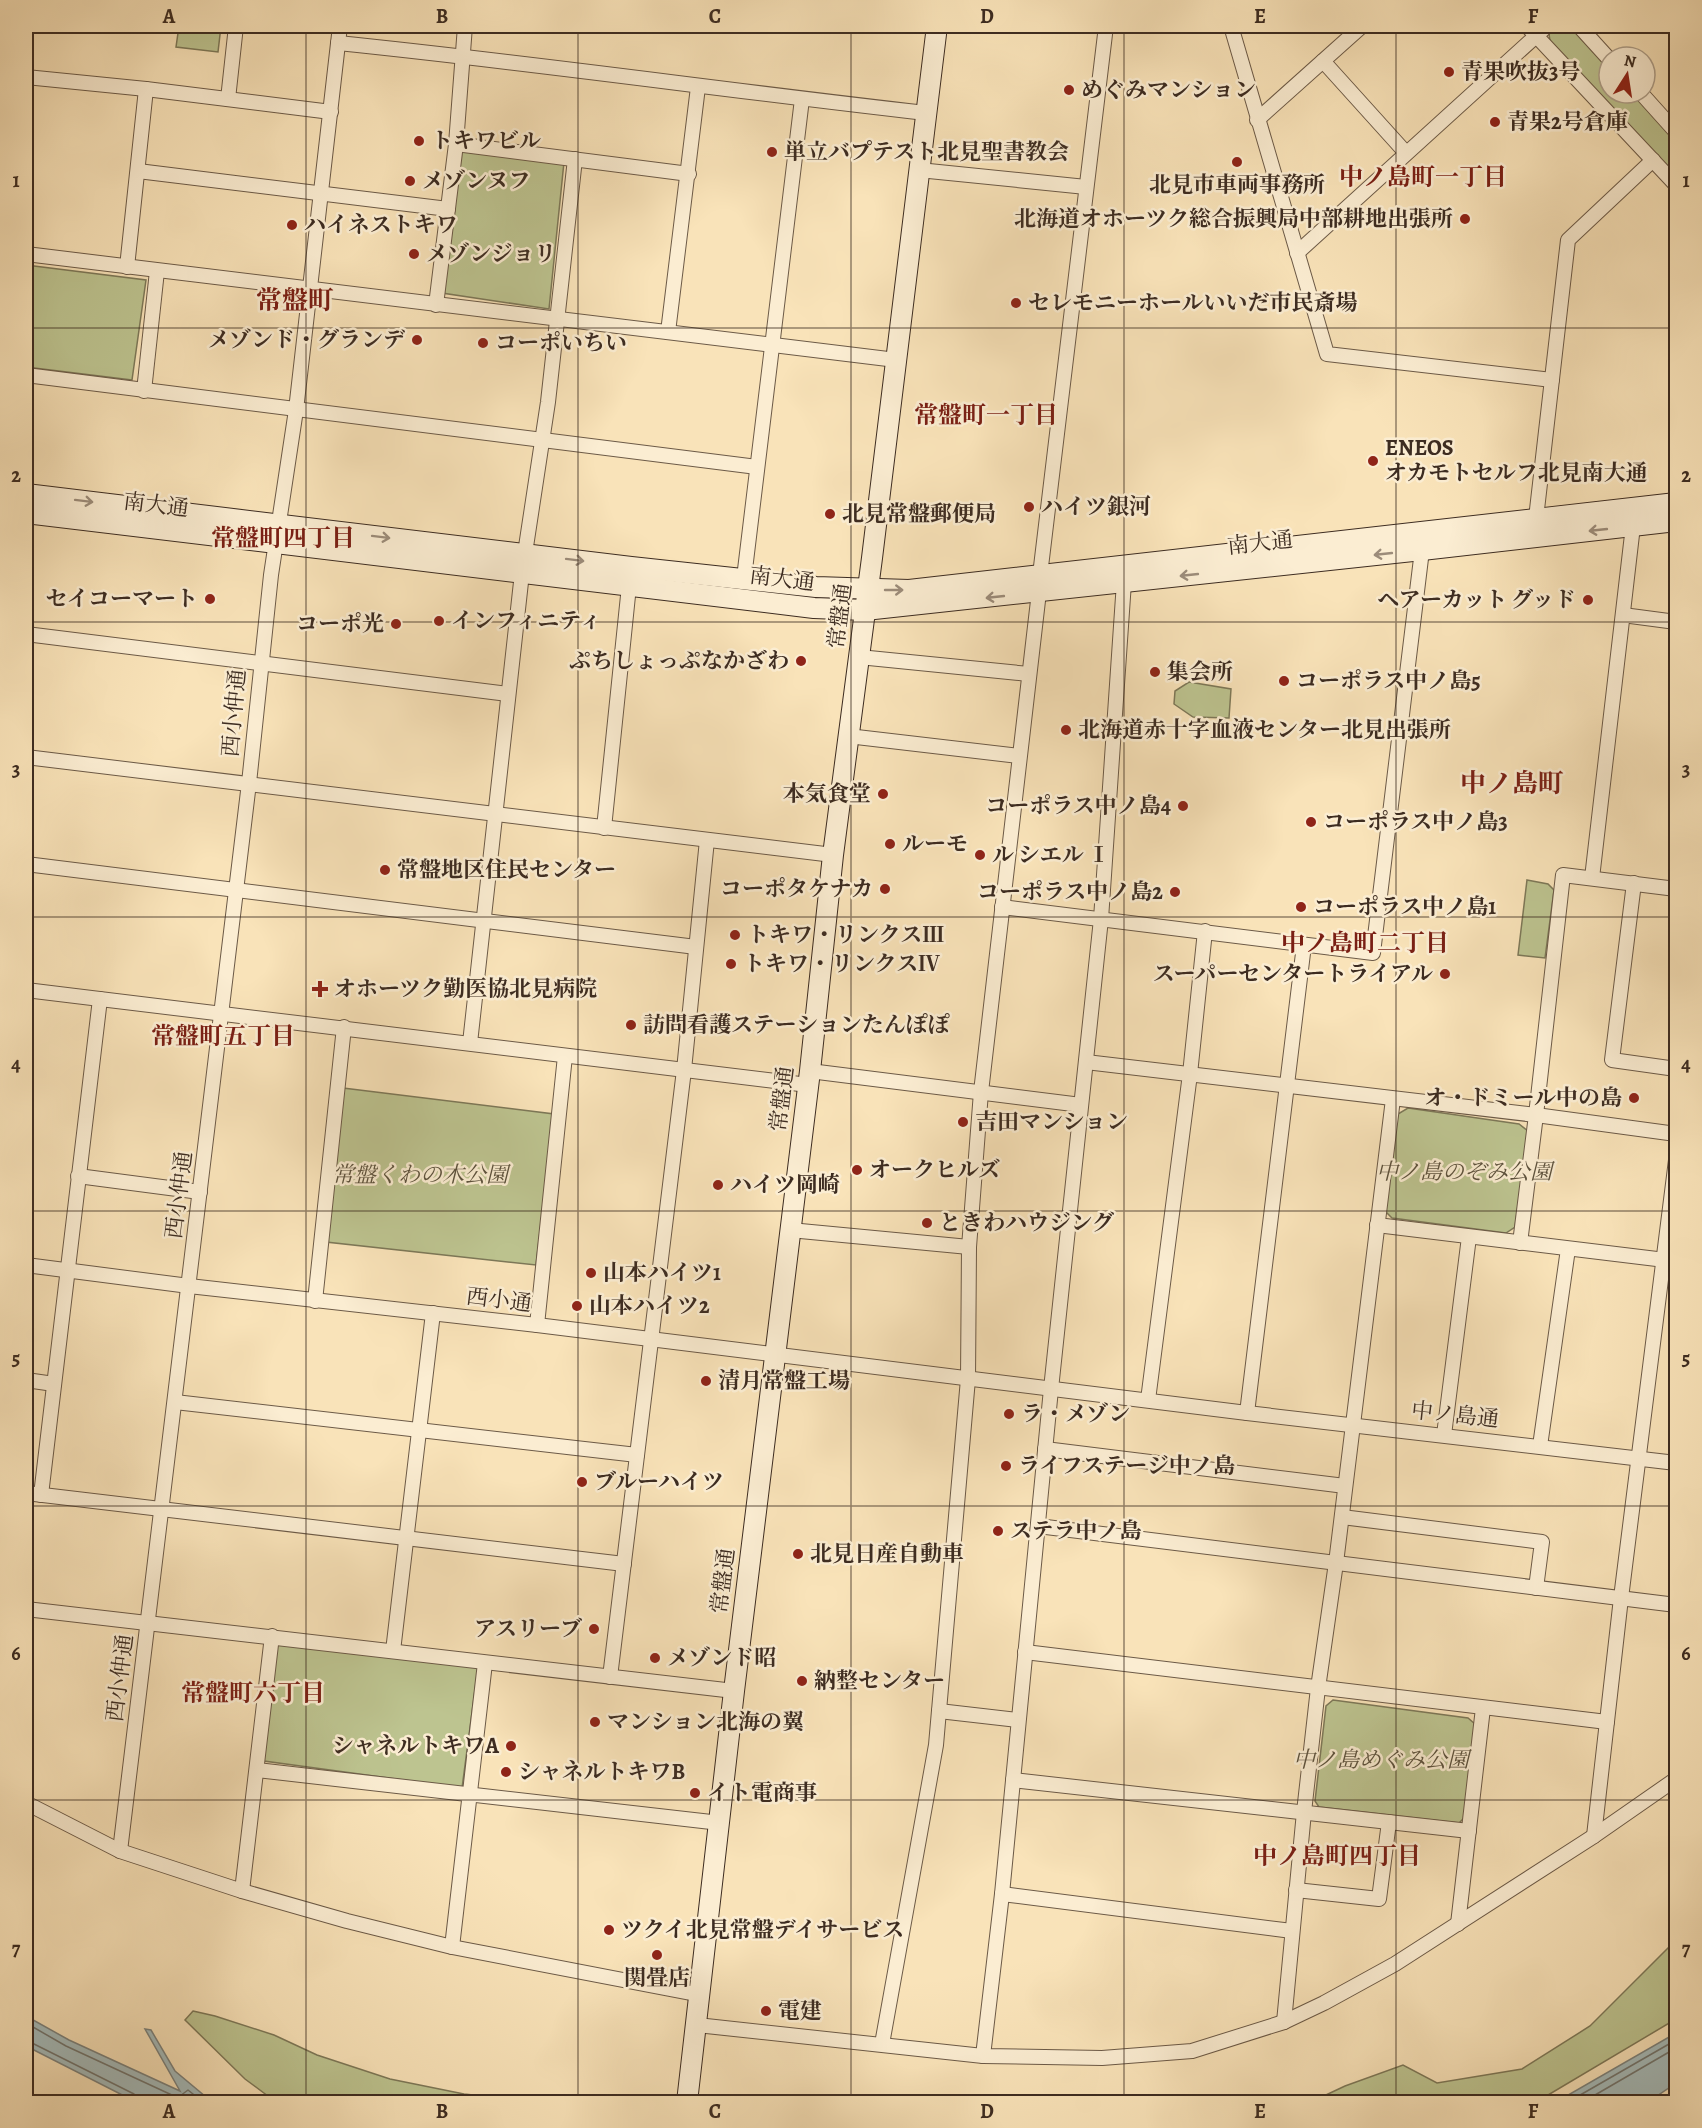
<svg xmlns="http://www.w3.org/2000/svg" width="1702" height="2128" font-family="Alegreya,'Noto Serif JP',serif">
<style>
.green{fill:#bdc490;stroke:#7d7858;stroke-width:1.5}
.water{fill:#a4bbbb;stroke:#7b827d;stroke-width:1.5}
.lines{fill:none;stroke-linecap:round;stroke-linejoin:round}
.shore{stroke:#70746e;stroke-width:1.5}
.street-casing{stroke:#6c5a47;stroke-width:16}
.secondary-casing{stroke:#3d2c21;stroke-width:22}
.street{stroke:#fbedd2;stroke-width:14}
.secondary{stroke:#fbedd2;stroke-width:20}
.oneway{stroke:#9c8c7a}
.grid{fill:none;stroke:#3d2c21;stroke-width:1.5;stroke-opacity:0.55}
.poi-dot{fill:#8f2418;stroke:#fbedd2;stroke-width:2}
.labels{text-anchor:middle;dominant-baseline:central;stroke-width:5;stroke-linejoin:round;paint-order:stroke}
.poi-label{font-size:22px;font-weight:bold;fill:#3d2c21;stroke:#fbedd2;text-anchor:start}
.street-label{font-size:22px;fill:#3d2c21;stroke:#fbedd2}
.park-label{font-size:22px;font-style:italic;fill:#5d523d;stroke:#fbedd2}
.neighbourhood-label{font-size:24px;font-weight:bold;fill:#7a1f14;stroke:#fbedd2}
.quarter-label{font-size:26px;font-weight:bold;fill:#7a1f14;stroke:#fbedd2}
.neatline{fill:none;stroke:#3d2c21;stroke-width:2}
.grid-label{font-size:20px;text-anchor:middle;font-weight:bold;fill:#3d2c21}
</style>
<rect width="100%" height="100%" fill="#f9e3b9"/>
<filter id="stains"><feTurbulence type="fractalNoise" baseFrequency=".00333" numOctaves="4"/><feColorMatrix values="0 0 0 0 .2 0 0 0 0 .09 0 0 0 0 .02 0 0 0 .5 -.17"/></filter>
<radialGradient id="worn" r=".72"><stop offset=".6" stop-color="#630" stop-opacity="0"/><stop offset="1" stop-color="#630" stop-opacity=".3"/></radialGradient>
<g class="green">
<polygon points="179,26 221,26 218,52 176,47"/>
<polygon points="1556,26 1572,26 1609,67 1609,93 1633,93 1676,141 1676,176 1550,41 1549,34"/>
<polygon points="460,150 564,162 549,309 442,293"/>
<polygon points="26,265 146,280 132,380 26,367"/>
<polygon points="1189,682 1231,689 1229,718 1193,717 1174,704 1175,691"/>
<polygon points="1527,880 1548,884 1554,890 1545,958 1518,955"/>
<polygon points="343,1088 554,1114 536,1265 326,1242"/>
<polygon points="1408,1108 1519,1124 1528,1131 1515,1227 1506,1233 1392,1218 1384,1210 1398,1114"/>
<polygon points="276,1643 478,1667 462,1788 264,1761"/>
<polygon points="1333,1700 1468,1718 1475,1724 1464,1818 1459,1823 1319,1807 1315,1801 1326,1706"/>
<polygon points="1676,1940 1676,2019 1538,2101 1534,2102 1311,2102 1345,2086 1403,2065 1437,2083 1522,2069 1590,2026"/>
<polygon points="193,2011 215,2016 274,2035 317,2055 390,2079 464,2094 538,2102 276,2102 245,2079 185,2020"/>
</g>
<g class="water">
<polygon points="26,2016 69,2040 180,2091 145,2029 151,2030 175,2071 212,2102 136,2102 26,2046"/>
<polygon points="1676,2033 1676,2083 1648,2102 1556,2102"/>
</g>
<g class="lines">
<g class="shore">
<polyline points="26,2023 66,2046 174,2096 180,2096 188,2090 203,2102"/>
<polyline points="26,2041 30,2042 134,2094 137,2102"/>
<polyline points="1568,2102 1676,2040"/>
<polyline points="1583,2102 1676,2048"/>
</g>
<defs>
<g id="street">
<polyline points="1231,26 1327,354 1552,380"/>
<polyline points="1527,26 1676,185"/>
<polyline points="1579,26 1609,59"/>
<path d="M 338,43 C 535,63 730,91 926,113"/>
<polyline points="1323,61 1406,153"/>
<polyline points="26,77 146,89 331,112"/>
<polyline points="1641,93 1676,132"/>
<polyline points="228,99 236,26"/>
<polyline points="1257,120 1362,26"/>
<polyline points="456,144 689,174"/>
<polyline points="919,170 1086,187"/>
<polyline points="138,171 448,209"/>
<polyline points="1297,253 1547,26"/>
<polyline points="26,254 896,360"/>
<polyline points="127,267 146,89"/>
<polyline points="436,305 456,144 465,26"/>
<polyline points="668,332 698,87"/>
<polyline points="26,375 757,467"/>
<polyline points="144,391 157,271"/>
<polyline points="1535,527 1568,240 1653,160"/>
<polyline points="1040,575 1106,26"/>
<polyline points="744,578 802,99"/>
<polyline points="1623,615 1676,622"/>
<polyline points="26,634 508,694"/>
<polyline points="859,657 1029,674"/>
<polyline points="848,736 1019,756"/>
<polyline points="26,757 833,855"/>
<polyline points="604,828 629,586"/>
<polyline points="26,864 696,947"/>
<polyline points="1592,878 1633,526"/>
<polyline points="1634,883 1612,1060 1676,1069"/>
<polyline points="1002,907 1373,953 1423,542"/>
<polyline points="26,990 808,1085"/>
<polyline points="470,1043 522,573 548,402 575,159"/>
<polyline points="1086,1062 1536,1115 1676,1134"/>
<polyline points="810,1071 1081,1105"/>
<polyline points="78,1176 200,1192"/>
<polyline points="1377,1225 1665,1260"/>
<polyline points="790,1230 969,1247"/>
<polyline points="1520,1243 1536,1115 1563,875 1676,889"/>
<polyline points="26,1265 189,1286 537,1325 1247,1413 1676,1463"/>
<polyline points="315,1301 344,1027"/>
<polyline points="537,1325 565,1056"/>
<polyline points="26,1380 54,1384"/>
<polyline points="1148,1400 1190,1074 1205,931"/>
<polyline points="175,1402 637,1455"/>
<polyline points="1247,1413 1304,945"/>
<polyline points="1444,1435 1469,1237"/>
<polyline points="1540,1446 1568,1249"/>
<polyline points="1045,1449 1345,1486"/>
<polyline points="26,1493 624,1564"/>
<polyline points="41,1495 100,999"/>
<polyline points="1342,1517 1542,1542 1536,1588"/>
<polyline points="1038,1526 1676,1605"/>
<polyline points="26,1609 734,1691"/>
<polyline points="393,1651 433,1313"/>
<polyline points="1025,1652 1607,1722"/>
<polyline points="610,1677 684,1070 707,840"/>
<polyline points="939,1711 1018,1720"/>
<polyline points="257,1770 720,1823"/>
<polyline points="1013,1780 1469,1831"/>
<polyline points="26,1803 120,1851 242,1891 347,1921 452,1947 701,1995"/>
<polyline points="1594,1836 1621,1598 1676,1160"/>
<polyline points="120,1851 249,783 271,575 296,410 340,26"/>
<polyline points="1296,1890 1379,1899 1389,1822"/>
<polyline points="242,1891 272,1636"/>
<polyline points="1002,1894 1292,1931"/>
<polyline points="1458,1924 1483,1708"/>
<polyline points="452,1947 485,1663"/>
<polyline points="1284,2022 1304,1812 1318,1688 1336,1563 1393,1099"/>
<polyline points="697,2025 983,2056 1102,2058 1192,2051 1284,2022 1324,2003 1395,1964 1594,1836 1676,1779"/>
<polyline points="882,2044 936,1745 968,1379 969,1247 981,1092 1039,592"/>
<polyline points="983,2056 1002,1894 1051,1389 1101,919 1124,582"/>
</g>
<g id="secondary">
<polyline points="26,494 631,567 816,587 909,590 1676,503"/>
<polyline points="26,513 814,608 865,610 1422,550 1676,521"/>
<polyline points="687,2102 734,1691 810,1071 833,855 872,558 937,26"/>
</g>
</defs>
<use href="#street" class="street-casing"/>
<use href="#secondary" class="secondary-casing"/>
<use href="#street" class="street"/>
<use href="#secondary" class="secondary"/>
</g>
<defs><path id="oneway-shaft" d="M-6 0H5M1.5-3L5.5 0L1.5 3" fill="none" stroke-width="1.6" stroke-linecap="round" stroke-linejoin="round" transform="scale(1.5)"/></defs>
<g class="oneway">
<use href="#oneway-shaft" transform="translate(84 501) rotate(7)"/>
<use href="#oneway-shaft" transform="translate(1598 530) rotate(174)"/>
<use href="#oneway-shaft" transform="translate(381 537) rotate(7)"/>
<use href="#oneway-shaft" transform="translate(1383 554) rotate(174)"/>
<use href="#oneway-shaft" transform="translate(575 560) rotate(7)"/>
<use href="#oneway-shaft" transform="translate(1189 575) rotate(174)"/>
<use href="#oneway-shaft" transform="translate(894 590)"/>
<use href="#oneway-shaft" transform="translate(995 597) rotate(174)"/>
</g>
<path class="grid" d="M 306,26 L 306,2102M 578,26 L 578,2102M 851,26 L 851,2102M 1124,26 L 1124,2102M 1396,26 L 1396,2102M 26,328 L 1676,328M 26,622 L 1676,622M 26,917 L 1676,917M 26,1211 L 1676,1211M 26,1506 L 1676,1506M 26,1800 L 1676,1800"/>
<g class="poi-dot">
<circle cx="1449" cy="72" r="6"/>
<circle cx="1069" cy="90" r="6"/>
<circle cx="1495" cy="122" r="6"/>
<circle cx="419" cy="141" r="6"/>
<circle cx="772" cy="152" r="6"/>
<circle cx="1237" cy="162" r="6"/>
<circle cx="410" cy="181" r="6"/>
<circle cx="1465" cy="219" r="6"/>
<circle cx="292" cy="225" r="6"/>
<circle cx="414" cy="254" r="6"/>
<circle cx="1016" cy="303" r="6"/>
<circle cx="417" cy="340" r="6"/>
<circle cx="483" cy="343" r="6"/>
<circle cx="1373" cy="461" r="6"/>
<circle cx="1029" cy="507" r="6"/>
<circle cx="830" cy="514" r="6"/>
<circle cx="210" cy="599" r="6"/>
<circle cx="1588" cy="600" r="6"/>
<circle cx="439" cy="621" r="6"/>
<circle cx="396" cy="624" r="6"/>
<circle cx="801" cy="661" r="6"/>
<circle cx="1155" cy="672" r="6"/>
<circle cx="1284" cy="681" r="6"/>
<circle cx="1066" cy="730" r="6"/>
<circle cx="883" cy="794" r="6"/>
<circle cx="1183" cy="806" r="6"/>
<circle cx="1311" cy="822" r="6"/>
<circle cx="890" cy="844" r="6"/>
<circle cx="980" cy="855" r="6"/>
<circle cx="385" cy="870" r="6"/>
<circle cx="885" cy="889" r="6"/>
<circle cx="1175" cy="892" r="6"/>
<circle cx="1301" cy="907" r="6"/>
<circle cx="735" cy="935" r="6"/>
<circle cx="731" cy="964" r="6"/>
<circle cx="1445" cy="974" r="6"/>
<path d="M317 980h6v6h6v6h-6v6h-6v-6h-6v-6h6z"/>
<circle cx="631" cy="1025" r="6"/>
<circle cx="1634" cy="1098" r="6"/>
<circle cx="963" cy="1122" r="6"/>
<circle cx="857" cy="1170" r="6"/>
<circle cx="718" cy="1185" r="6"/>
<circle cx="927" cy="1223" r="6"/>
<circle cx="591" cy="1273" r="6"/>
<circle cx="577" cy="1306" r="6"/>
<circle cx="706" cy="1381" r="6"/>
<circle cx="1009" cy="1414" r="6"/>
<circle cx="1006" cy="1466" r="6"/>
<circle cx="582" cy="1482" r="6"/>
<circle cx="998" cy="1531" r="6"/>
<circle cx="798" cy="1554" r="6"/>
<circle cx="594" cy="1629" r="6"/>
<circle cx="655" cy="1658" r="6"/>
<circle cx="802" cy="1681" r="6"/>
<circle cx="595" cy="1722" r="6"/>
<circle cx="511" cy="1746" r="6"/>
<circle cx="506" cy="1772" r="6"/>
<circle cx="695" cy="1793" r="6"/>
<circle cx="609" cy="1930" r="6"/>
<circle cx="657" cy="1955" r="6"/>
<circle cx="766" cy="2011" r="6"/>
</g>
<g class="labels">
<g class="poi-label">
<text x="1461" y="72">青果吹抜3号</text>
<text x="1081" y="90">めぐみマンション</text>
<text x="1507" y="122">青果2号倉庫</text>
<text x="431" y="141">トキワビル</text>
<text x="784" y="152">単立バプテスト北見聖書教会</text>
<text x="422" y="181">メゾンヌフ</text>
<text x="1237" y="185" text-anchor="middle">北見市車両事務所</text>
<text x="1453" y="219" text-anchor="end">北海道オホーツク総合振興局中部耕地出張所</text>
<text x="304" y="225">ハイネストキワ</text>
<text x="426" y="254">メゾンジョリ</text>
<text x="1028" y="303">セレモニーホールいいだ市民斎場</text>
<text x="405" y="340" text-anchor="end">メゾンド・グランデ</text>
<text x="495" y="343">コーポいちい</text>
<text x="1385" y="448">ENEOS<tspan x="1385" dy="25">オカモトセルフ北見南大通</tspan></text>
<text x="1041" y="507">ハイツ銀河</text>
<text x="842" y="514">北見常盤郵便局</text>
<text x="198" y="599" text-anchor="end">セイコーマート</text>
<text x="1576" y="600" text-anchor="end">ヘアーカット グッド</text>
<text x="451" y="621">インフィニティ</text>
<text x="384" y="624" text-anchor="end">コーポ光</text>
<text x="789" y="661" text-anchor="end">ぷちしょっぷなかざわ</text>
<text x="1167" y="672">集会所</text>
<text x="1296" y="681">コーポラス中ノ島5</text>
<text x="1078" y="730">北海道赤十字血液センター北見出張所</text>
<text x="871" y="794" text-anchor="end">本気食堂</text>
<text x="1171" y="806" text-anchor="end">コーポラス中ノ島4</text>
<text x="1323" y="822">コーポラス中ノ島3</text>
<text x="902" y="844">ルーモ</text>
<text x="992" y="855">ル シエル Ⅰ</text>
<text x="397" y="870">常盤地区住民センター</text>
<text x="873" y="889" text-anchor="end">コーポタケナカ</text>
<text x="1163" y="892" text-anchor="end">コーポラス中ノ島2</text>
<text x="1313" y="907">コーポラス中ノ島1</text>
<text x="747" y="935">トキワ・リンクスⅢ</text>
<text x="743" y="964">トキワ・リンクスⅣ</text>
<text x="1433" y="974" text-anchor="end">スーパーセンタートライアル</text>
<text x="334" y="989">オホーツク勤医協北見病院</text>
<text x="643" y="1025">訪問看護ステーションたんぽぽ</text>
<text x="1622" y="1098" text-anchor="end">オ・ドミール中の島</text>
<text x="975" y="1122">吉田マンション</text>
<text x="869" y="1170">オークヒルズ</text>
<text x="730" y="1185">ハイツ岡崎</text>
<text x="939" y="1223">ときわハウジング</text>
<text x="603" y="1273">山本ハイツ1</text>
<text x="589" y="1306">山本ハイツ2</text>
<text x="718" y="1381">清月常盤工場</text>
<text x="1021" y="1414">ラ・メゾン</text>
<text x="1018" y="1466">ライフステージ中ノ島</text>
<text x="594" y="1482">ブルーハイツ</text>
<text x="1010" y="1531">ステラ中ノ島</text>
<text x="810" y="1554">北見日産自動車</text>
<text x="582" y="1629" text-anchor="end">アスリーブ</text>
<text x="667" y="1658">メゾンド昭</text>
<text x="814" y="1681">納整センター</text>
<text x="607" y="1722">マンション北海の翼</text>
<text x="499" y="1746" text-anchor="end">シャネルトキワA</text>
<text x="518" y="1772">シャネルトキワB</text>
<text x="707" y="1793">イト電商事</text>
<text x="621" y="1930">ツクイ北見常盤デイサービス</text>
<text x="657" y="1978" text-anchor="middle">関畳店</text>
<text x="778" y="2011">電建</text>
</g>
<g class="street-label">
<text transform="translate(156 505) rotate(7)">南大通</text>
<text transform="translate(1260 543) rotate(-6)">南大通</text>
<text transform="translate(782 579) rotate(7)">南大通</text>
<text transform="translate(840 616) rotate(-83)">常盤通</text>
<text transform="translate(234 713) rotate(-85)">西小仲通</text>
<text transform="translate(782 1099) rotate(-83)">常盤通</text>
<text transform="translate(179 1195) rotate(-83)">西小仲通</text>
<text transform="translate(499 1300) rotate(7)">西小通</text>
<text transform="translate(1455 1415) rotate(6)">中ノ島通</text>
<text transform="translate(723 1581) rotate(-83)">常盤通</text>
<text transform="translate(120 1678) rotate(-83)">西小仲通</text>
</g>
<g class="park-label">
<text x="1464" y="1172">中ノ島のぞみ公園</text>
<text x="420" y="1175">常盤くわの木公園</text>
<text x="1381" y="1760">中ノ島めぐみ公園</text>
</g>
<g class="neighbourhood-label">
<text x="1423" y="177">中ノ島町一丁目</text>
<text x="986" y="415">常盤町一丁目</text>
<text x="283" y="538">常盤町四丁目</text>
<text x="1365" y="943">中ノ島町二丁目</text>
<text x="223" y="1036">常盤町五丁目</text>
<text x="253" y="1693">常盤町六丁目</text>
<text x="1337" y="1856">中ノ島町四丁目</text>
</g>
<g class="quarter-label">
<text x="295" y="300">常盤町</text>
<text x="1512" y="783">中ノ島町</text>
</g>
</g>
<rect width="1702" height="2128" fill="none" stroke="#f9e3b9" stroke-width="66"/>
<g transform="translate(1627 75) rotate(12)"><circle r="28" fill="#fbedd2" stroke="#afa08b" stroke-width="1.5"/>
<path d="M0-4.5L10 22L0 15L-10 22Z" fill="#8f2418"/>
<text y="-9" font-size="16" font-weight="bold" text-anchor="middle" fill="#3d2c21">N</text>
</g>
<rect x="33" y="33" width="1636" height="2062" class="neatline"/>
<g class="grid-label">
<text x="169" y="23">A</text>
<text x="442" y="23">B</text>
<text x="715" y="23">C</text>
<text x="987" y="23">D</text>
<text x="1260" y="23">E</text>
<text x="1533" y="23">F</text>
<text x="16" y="187">1</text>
<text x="1686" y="187">1</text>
<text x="16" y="482">2</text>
<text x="1686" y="482">2</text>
<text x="16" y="776">3</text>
<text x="1686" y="776">3</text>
<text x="16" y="1071">4</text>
<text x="1686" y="1071">4</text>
<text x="16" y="1365">5</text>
<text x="1686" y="1365">5</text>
<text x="16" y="1660">6</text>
<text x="1686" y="1660">6</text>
<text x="16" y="1955">7</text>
<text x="1686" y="1955">7</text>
<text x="169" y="2118">A</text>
<text x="442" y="2118">B</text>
<text x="715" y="2118">C</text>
<text x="987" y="2118">D</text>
<text x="1260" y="2118">E</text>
<text x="1533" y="2118">F</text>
</g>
<rect width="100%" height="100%" filter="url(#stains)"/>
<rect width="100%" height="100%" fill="url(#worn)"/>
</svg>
